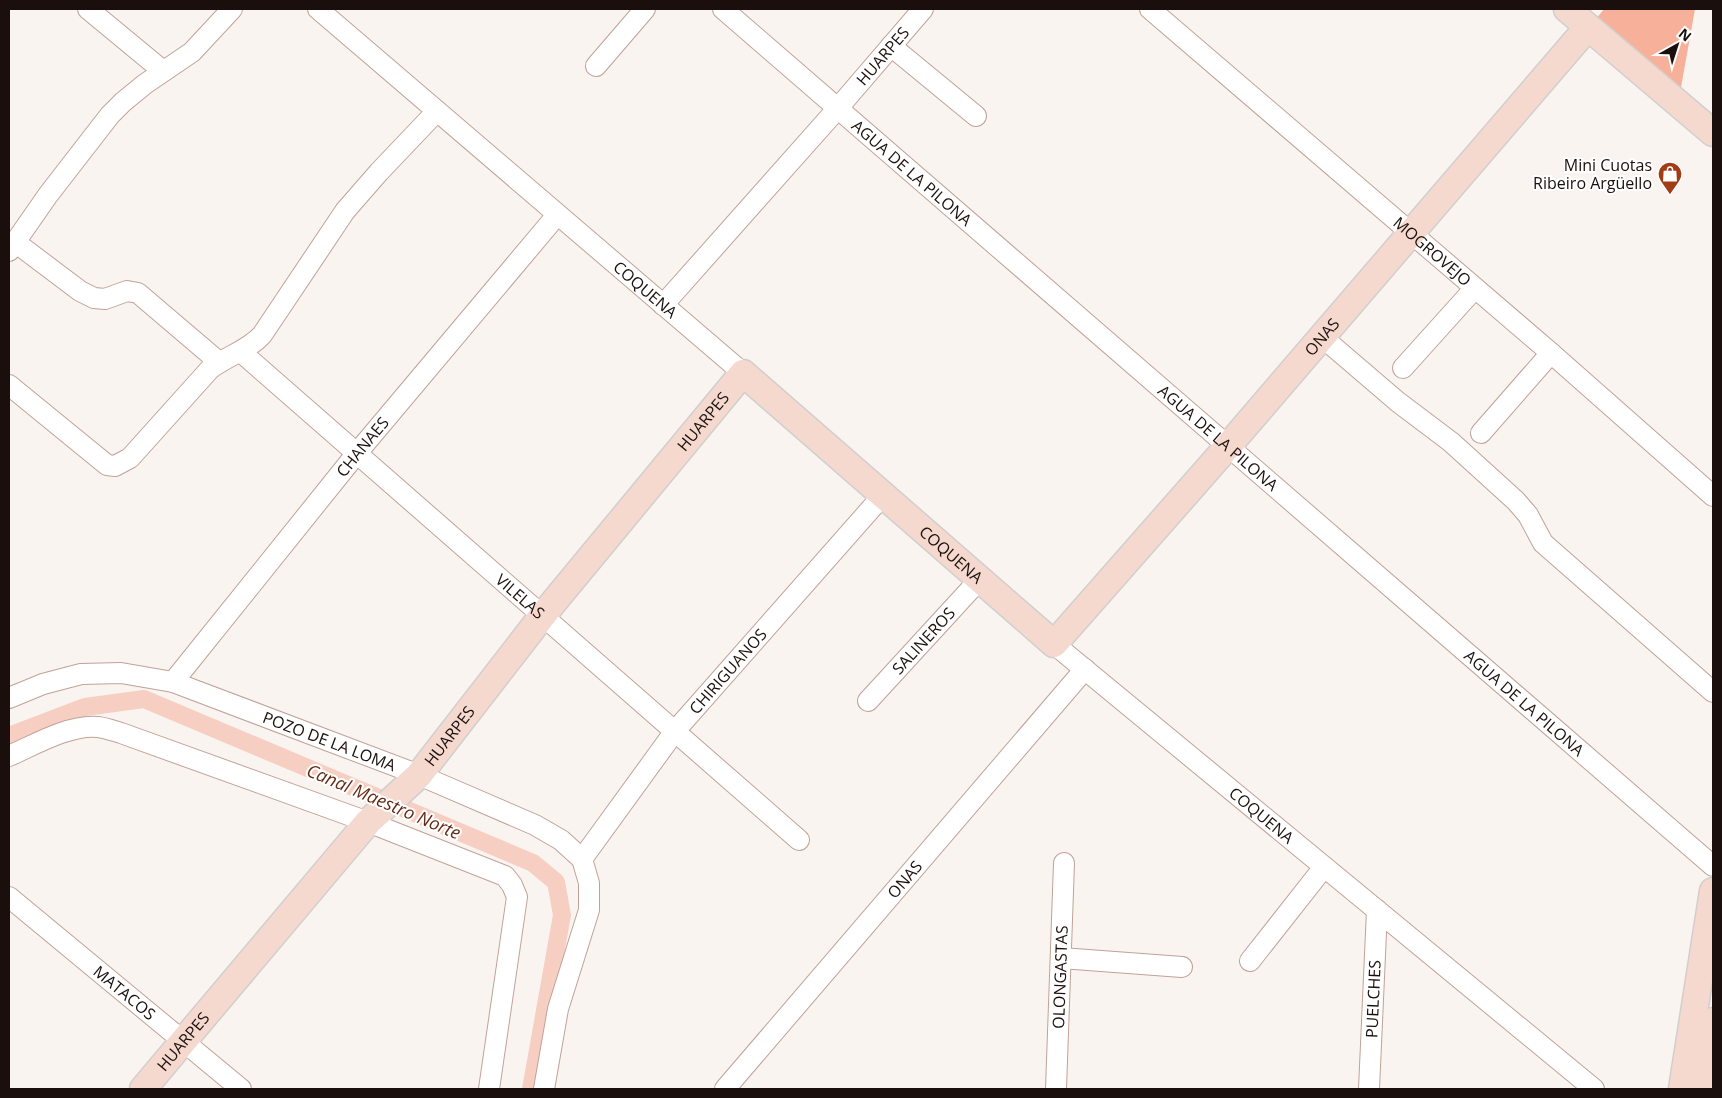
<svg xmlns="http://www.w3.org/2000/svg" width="1722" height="1098" font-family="'Open Sans',sans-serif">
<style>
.green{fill:#f7b19a}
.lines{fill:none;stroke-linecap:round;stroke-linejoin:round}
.canal{stroke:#f7cfc2;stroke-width:18}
.minor-casing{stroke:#c0a298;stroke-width:22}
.major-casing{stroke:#d1cfce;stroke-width:29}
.minor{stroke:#fff;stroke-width:20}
.major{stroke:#f5d8ce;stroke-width:26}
.labels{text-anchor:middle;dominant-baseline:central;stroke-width:4;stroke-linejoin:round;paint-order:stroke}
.street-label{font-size:16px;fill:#1a0f0c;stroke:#fff}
.poi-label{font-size:16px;fill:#1a0f0c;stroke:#fff;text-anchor:end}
.water-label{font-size:18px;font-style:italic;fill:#652a15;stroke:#fff}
</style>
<rect width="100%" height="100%" fill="#faf4f1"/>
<polygon class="green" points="1604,9 1695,9 1680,93 1596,19"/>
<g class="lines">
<polyline class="canal" points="9,736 85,707 144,699 533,863 556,882 562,915 531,1089"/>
<defs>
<g id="minor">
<polyline points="88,9 163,71"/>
<path id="s1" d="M 318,9 L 743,373"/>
<path id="s2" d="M 723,9 L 1713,866"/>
<path id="s3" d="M 1150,9 L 1551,353 L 1713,496"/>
<polyline points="891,46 976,116"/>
<polyline points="596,66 645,9"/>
<polyline points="15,242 80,291 94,298 105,299 127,291 138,293 219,362"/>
<polyline points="9,251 48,195 110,115 123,102 145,84 192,52 232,9"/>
<path id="s4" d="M 663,305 L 838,108 L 923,9"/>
<polyline points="1322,337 1398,402 1451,442 1516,501 1528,515 1543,543 1713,692"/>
<path id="s5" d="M 241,352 L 799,840"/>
<polyline points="1403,368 1475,288"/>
<path d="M 9,385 L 107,465 L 115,466 L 130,458 L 210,369 C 227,356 247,351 262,335 L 345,211 L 379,172 L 437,111"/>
<polyline points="1481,433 1551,353"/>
<path id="s6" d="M 1054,644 L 1594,1089"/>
<path id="s7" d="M 173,682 L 357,453 L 557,215"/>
<path id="s8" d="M 9,698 L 43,684 L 81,674 L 121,673 L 173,682 L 419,775 L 535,825 L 561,840 L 582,859 L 589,883 L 589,910 L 558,1009 L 544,1089"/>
<path id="s9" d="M 868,701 L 980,579"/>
<path d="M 9,756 C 34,745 70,724 98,727 C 106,728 114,731 121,733 L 368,822 L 505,876 L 512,885 L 517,897 L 489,1089"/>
<path id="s10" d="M 582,859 L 675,731 L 884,494"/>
<path id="s11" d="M 9,897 L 241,1089"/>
<polyline points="1061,958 1182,967"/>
<polyline points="1250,961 1324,867"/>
<path id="s12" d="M 725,1089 L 1085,669"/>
<path id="s13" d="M 1056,1089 L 1064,863"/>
<path id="s14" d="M 1369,1089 L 1377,910"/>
</g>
<g id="major">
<polyline points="1567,9 1713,133"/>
<path id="s15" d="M 143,1089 L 368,822 L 419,775 L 543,615 L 743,373 L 1054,644 L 1229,445 L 1588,27"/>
<polyline points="1682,1089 1713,891"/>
<polyline points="1703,1089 1713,1021"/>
</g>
</defs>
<use href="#minor" class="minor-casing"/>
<use href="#major" class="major-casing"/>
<use href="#minor" class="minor"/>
<use href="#major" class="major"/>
</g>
<defs>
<symbol id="shop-pin" viewBox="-11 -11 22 30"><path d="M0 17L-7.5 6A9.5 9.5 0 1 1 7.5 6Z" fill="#a23c16" stroke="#fff"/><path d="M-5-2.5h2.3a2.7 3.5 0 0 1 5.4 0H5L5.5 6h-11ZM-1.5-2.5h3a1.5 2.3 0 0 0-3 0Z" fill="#fff"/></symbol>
</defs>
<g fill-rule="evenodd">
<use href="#shop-pin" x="1656" y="160" width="28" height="38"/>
</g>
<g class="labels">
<g class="street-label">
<text stroke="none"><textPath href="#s4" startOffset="332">HUARPES</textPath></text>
<text stroke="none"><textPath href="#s2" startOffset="250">AGUA DE LA PILONA</textPath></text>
<text stroke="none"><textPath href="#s3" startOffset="372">MOGROVEJO</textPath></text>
<text stroke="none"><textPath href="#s1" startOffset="431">COQUENA</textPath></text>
<text stroke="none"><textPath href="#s15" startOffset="1755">ONAS</textPath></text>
<text stroke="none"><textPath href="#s15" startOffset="872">HUARPES</textPath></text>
<text stroke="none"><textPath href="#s2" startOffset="655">AGUA DE LA PILONA</textPath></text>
<text stroke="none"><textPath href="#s7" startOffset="302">CHANAES</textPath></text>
<text stroke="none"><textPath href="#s15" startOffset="1211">COQUENA</textPath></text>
<text stroke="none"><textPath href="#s5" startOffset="371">VILELAS</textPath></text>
<text stroke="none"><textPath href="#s9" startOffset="82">SALINEROS</textPath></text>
<text stroke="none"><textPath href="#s10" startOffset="238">CHIRIGUANOS</textPath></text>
<text stroke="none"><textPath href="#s2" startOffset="1060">AGUA DE LA PILONA</textPath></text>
<text stroke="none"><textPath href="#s15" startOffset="468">HUARPES</textPath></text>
<text stroke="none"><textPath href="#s8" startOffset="336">POZO DE LA LOMA</textPath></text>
<text stroke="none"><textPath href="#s6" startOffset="269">COQUENA</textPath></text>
<text stroke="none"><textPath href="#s12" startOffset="276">ONAS</textPath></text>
<text stroke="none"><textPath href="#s13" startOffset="112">OLONGASTAS</textPath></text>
<text stroke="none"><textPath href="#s11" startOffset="150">MATACOS</textPath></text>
<text stroke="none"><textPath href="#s14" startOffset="90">PUELCHES</textPath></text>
<text stroke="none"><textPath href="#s15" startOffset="62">HUARPES</textPath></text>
</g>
<g class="poi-label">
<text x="1652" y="165">Mini Cuotas<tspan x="1652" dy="18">Ribeiro Argüello</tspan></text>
</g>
<g class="water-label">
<text transform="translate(384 801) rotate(23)">Canal Maestro Norte</text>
</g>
</g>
<rect width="1722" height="1098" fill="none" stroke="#1a0f0c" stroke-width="20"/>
<g transform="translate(1677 45) rotate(39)" stroke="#ffffff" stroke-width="4" paint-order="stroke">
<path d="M0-4L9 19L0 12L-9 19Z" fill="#1a0f0c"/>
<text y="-8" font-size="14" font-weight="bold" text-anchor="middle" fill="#1a0f0c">N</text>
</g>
</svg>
